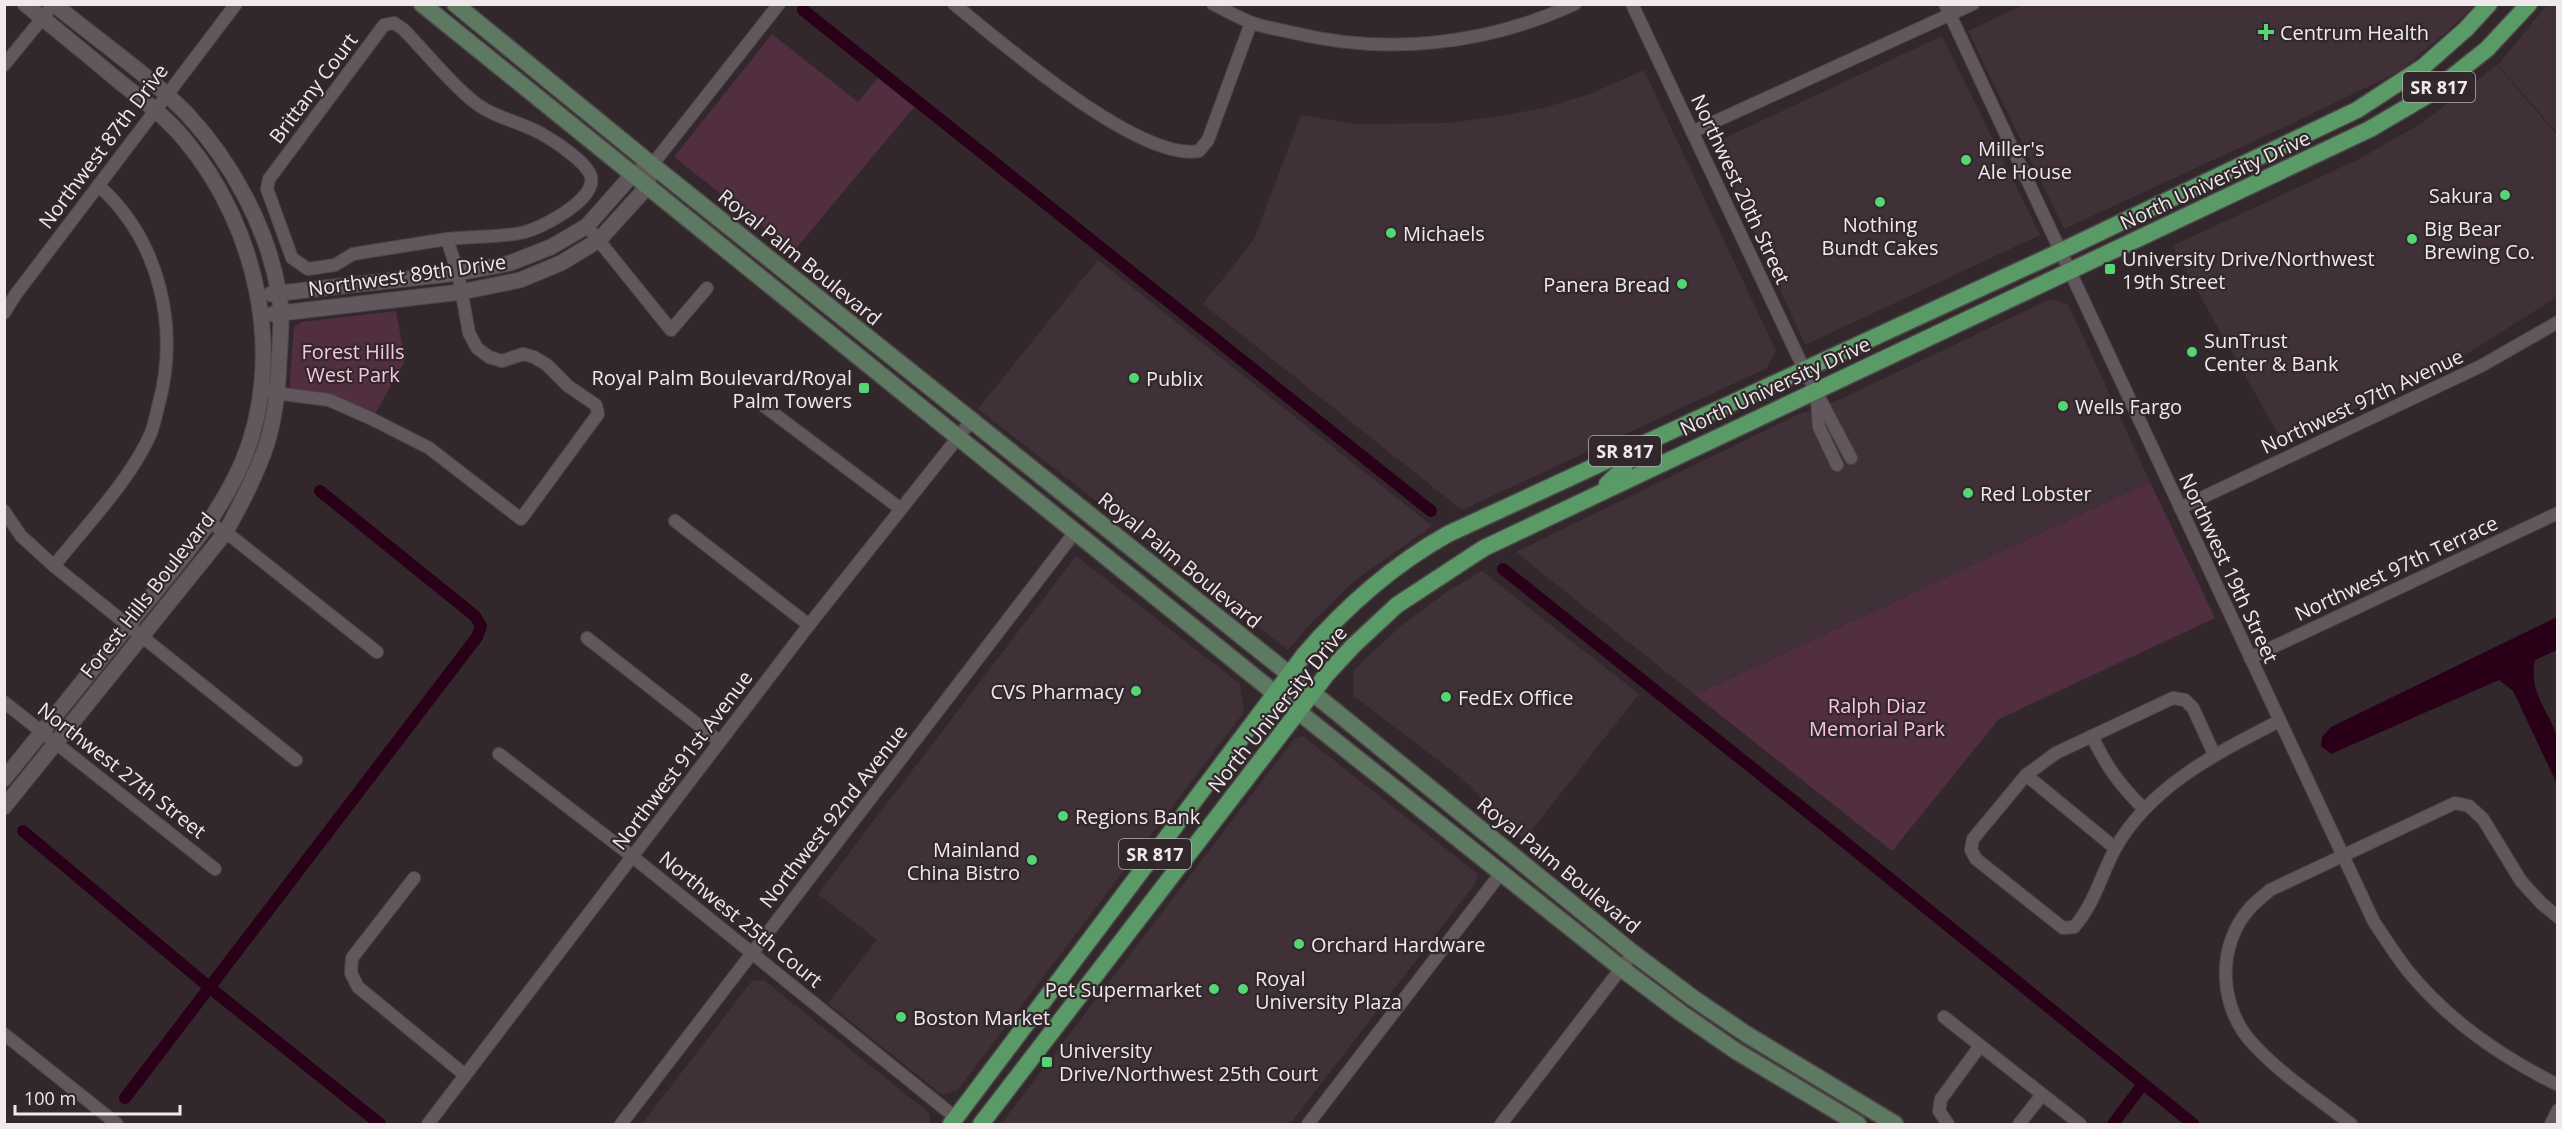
<svg xmlns="http://www.w3.org/2000/svg" width="2562" height="1129" font-family="'Open Sans',sans-serif">
<style>
.built{fill:#403038}
.green{fill:#512e40}
.water{fill:#290017}
.lines{fill:none;stroke-linecap:round;stroke-linejoin:round}
.canal{stroke:#290017;stroke-width:12}
.minor-casing{stroke:#4d4549;stroke-width:14}
.tertiary-casing{stroke:#4d4549;stroke-width:17}
.secondary-casing{stroke:#4d4549;stroke-width:19}
.primary-casing{stroke:#4d4549;stroke-width:19}
.minor{stroke:#62575c;stroke-width:12}
.tertiary{stroke:#62575c;stroke-width:15}
.secondary{stroke:#5e7961;stroke-width:16}
.primary{stroke:#5a9a67;stroke-width:16}
.poi-dot{fill:#53d673;stroke:#32282c;stroke-width:2}
.labels{text-anchor:middle;dominant-baseline:central;stroke-width:4.5;stroke-linejoin:round;paint-order:stroke}
.shield{fill:#32282c;stroke:#b7afb2;stroke-width:1.5}
.shield-label{font-size:18px;font-weight:bold;fill:#f0e9ec}
.poi-label{font-size:20px;fill:#f0e9ec;stroke:#32282c;text-anchor:start}
.street-label{font-size:20px;fill:#f0e9ec;stroke:#32282c}
.park-label{font-size:20px;fill:#fac4dd;stroke:#32282c}
</style>
<rect width="100%" height="100%" fill="#32282c"/>
<g class="built">
<polygon points="2025,4 2474,4 2474,5 2452,27 2400,71 2276,131 2064,229 1968,31"/>
<polygon points="2547,5 2557,5 2557,133 2498,65"/>
<polygon points="1942,36 2040,235 1805,345 1714,143"/>
<polygon points="2497,65 2557,135 2557,297 2435,374 2282,441 2172,246 2359,159 2422,123"/>
<polygon points="1644,70 1776,351 1767,368 1462,510 1203,304 1254,239 1301,115 1354,124 1446,123 1495,117 1543,108 1590,94"/>
<polygon points="1098,260 1432,526 1354,581 1311,623 1288,650 978,409"/>
<polygon points="2050,299 2068,304 2150,482 1695,695 1516,552 1797,415 1843,398"/>
<polygon points="1076,556 1240,684 1244,712 957,1091 942,1095 828,1003 877,940 818,894"/>
<polygon points="1482,571 1639,694 1524,840 1460,777 1354,696 1353,672 1364,660 1402,625 1445,593"/>
<polygon points="1303,736 1478,874 1475,884 1290,1124 1001,1124 1294,739"/>
<polygon points="764,980 929,1113 931,1124 642,1124 752,981"/>
</g>
<g class="green">
<polygon points="772,34 858,102 878,78 914,107 794,251 674,157"/>
<polygon points="396,311 405,361 372,419 289,394 294,327 302,322"/>
<polygon points="2150,482 2215,618 1999,719 1892,851 1695,695"/>
</g>
<path class="water" d="M 2557,617 L 2557,650 L 2535,660 C 2528,692 2548,709 2557,736 C 2561,750 2558,770 2557,784 L 2513,691 L 2499,680 L 2331,754 L 2321,746 L 2322,737 L 2331,727 Z"/>
<g class="lines">
<g class="canal">
<polyline points="803,10 1431,511"/>
<polyline points="1503,569 1810,814 2193,1124"/>
<polyline points="23,831 209,987 380,1124"/>
<polyline points="125,1098 477,637 481,626 475,616 320,491"/>
<polyline points="2113,1124 2143,1084"/>
</g>
<defs>
<g id="minor">
<path d="M 954,4 C 1002,43 1139,162 1199,151 L 1208,140 L 1251,23"/>
<path d="M 1213,4 C 1225,10 1237,17 1250,22 C 1262,27 1277,29 1290,32 C 1386,56 1485,45 1575,4"/>
<polyline points="1632,4 1804,369 1851,458"/>
<path d="M 1945,4 L 2374,922 C 2385,938 2396,956 2408,971 C 2449,1021 2500,1056 2558,1085"/>
<polyline points="4,65 54,4"/>
<polyline points="1692,132 1973,4"/>
<polyline points="652,165 779,4"/>
<polyline points="587,226 671,330 707,288"/>
<polyline points="4,313 16,294 236,4"/>
<path d="M 268,392 L 329,400 L 372,419 L 429,448 L 521,519 L 598,414 L 596,405 L 568,386 L 547,365 L 534,357 L 523,354 L 502,361 L 489,357 L 477,348 L 469,333 L 458,273 L 447,239 C 472,236 500,238 525,232 C 543,227 596,200 591,177 C 588,164 559,144 547,137 C 525,122 494,119 473,101 C 448,81 426,52 403,29 L 394,23 L 384,25 L 269,179 L 267,189 L 292,258 L 308,269 L 335,265 L 353,254 L 447,239"/>
<polyline points="1817,397 1819,427 1837,465"/>
<polyline points="764,406 901,509"/>
<polyline points="2180,508 2481,366 2558,322"/>
<polyline points="4,511 21,536 54,566 296,760"/>
<polyline points="675,521 809,625"/>
<polyline points="210,523 232,537 377,652"/>
<path d="M 54,566 C 86,525 130,481 151,433 C 154,425 156,415 158,407 C 180,328 160,241 99,186"/>
<polyline points="587,638 719,741"/>
<polyline points="2250,658 2558,513"/>
<polyline points="4,702 215,869"/>
<path d="M 2092,736 C 2107,768 2120,785 2144,809"/>
<polyline points="499,754 633,857 956,1118"/>
<path d="M 2214,754 L 2193,708 L 2185,700 L 2173,698 L 2056,753 L 2026,775 L 1973,839 L 1971,850 L 1976,859 L 2063,928 L 2074,927 C 2094,905 2101,875 2115,849 C 2150,786 2217,753 2279,721"/>
<polyline points="2026,775 2115,848"/>
<polyline points="414,878 352,958 351,973 358,987 465,1075"/>
<polyline points="1944,1017 2080,1124"/>
<polyline points="4,1034 117,1124"/>
<polyline points="428,1124 809,625 971,421"/>
<polyline points="621,1124 1075,532"/>
<polyline points="1308,1124 1501,873"/>
<polyline points="1501,1124 1633,953"/>
<polyline points="1948,1124 1939,1111 1941,1099 1980,1046"/>
<polyline points="2019,1124 2042,1095"/>
<path d="M 2351,1124 C 2320,1100 2282,1075 2255,1046 C 2219,1010 2215,947 2250,908 C 2256,901 2264,896 2270,890 L 2455,803 L 2469,806 L 2483,819 L 2521,881 L 2541,903 L 2558,917"/>
<polyline points="2551,1124 2558,1110"/>
</g>
<g id="tertiary">
<polyline points="271,294 458,273 510,263 551,247 587,226 632,175 644,169"/>
<polyline points="273,314 461,292 520,280 561,263 599,240 647,187 652,165"/>
<path d="M 4,779 C 50,722 96,665 142,608 C 179,562 218,518 242,463 C 287,357 257,226 185,140 C 167,118 143,100 121,83 C 89,56 57,30 25,4"/>
<path d="M 4,807 L 225,533 C 241,504 257,474 267,443 C 275,417 278,389 279,362 C 280,340 283,316 279,294 C 268,229 232,162 187,114 C 150,76 96,39 54,4"/>
</g>
<g id="secondary">
<polyline points="422,4 1261,682 1621,968 1681,1013 1736,1051 1858,1124"/>
<polyline points="455,4 652,165 1329,706 1633,953 1693,998 1746,1034 1895,1124"/>
</g>
<g id="primary">
<path d="M 1607,484 C 1619,473 1629,465 1630,448"/>
<path d="M 951,1124 L 1304,655 C 1346,606 1391,566 1448,534 L 2059,252 L 2357,110 L 2423,67 L 2466,29 L 2489,4"/>
<polyline points="981,1124 1327,674 1353,646 1397,605 1484,548 2370,129 2433,92 2487,49 2529,4"/>
</g>
</defs>
<use href="#minor" class="minor-casing"/>
<use href="#tertiary" class="tertiary-casing"/>
<use href="#secondary" class="secondary-casing"/>
<use href="#primary" class="primary-casing"/>
<use href="#minor" class="minor"/>
<use href="#tertiary" class="tertiary"/>
<use href="#secondary" class="secondary"/>
<use href="#primary" class="primary"/>
</g>
<g class="poi-dot">
<path d="M2263 23h6v6h6v6h-6v6h-6v-6h-6v-6h6z"/>
<circle cx="1966" cy="160" r="6"/>
<circle cx="2505" cy="195" r="6"/>
<circle cx="1880" cy="202" r="6"/>
<circle cx="1391" cy="233" r="6"/>
<circle cx="2412" cy="239" r="6"/>
<rect x="2104" y="263" width="12" height="12" rx="3"/>
<circle cx="1682" cy="284" r="6"/>
<circle cx="2192" cy="352" r="6"/>
<circle cx="1134" cy="378" r="6"/>
<rect x="858" y="382" width="12" height="12" rx="3"/>
<circle cx="2063" cy="406" r="6"/>
<circle cx="1968" cy="493" r="6"/>
<circle cx="1136" cy="691" r="6"/>
<circle cx="1446" cy="697" r="6"/>
<circle cx="1063" cy="816" r="6"/>
<circle cx="1032" cy="860" r="6"/>
<circle cx="1299" cy="944" r="6"/>
<circle cx="1214" cy="989" r="6"/>
<circle cx="1243" cy="989" r="6"/>
<circle cx="901" cy="1017" r="6"/>
<rect x="1041" y="1056" width="12" height="12" rx="3"/>
</g>
<g class="labels">
<g class="shield">
<rect x="2403" y="72" width="72" height="30" rx="4.5"/>
<rect x="1589" y="436" width="72" height="30" rx="4.5"/>
<rect x="1119" y="839" width="72" height="30" rx="4.5"/>
</g>
<g class="shield-label">
<text x="2439" y="87">SR 817</text>
<text x="1625" y="451">SR 817</text>
<text x="1155" y="854">SR 817</text>
</g>
<g class="poi-label">
<text x="2280" y="32">Centrum Health</text>
<text x="1978" y="148">Miller's<tspan x="1978" dy="23">Ale House</tspan></text>
<text x="2493" y="195" text-anchor="end">Sakura</text>
<text x="1880" y="224" text-anchor="middle">Nothing<tspan x="1880" dy="23">Bundt Cakes</tspan></text>
<text x="2424" y="228">Big Bear<tspan x="2424" dy="23">Brewing Co.</tspan></text>
<text x="1403" y="233">Michaels</text>
<text x="2122" y="258">University Drive/Northwest<tspan x="2122" dy="23">19th Street</tspan></text>
<text x="1670" y="284" text-anchor="end">Panera Bread</text>
<text x="2204" y="340">SunTrust<tspan x="2204" dy="23">Center &amp; Bank</tspan></text>
<text x="852" y="377" text-anchor="end">Royal Palm Boulevard/Royal<tspan x="852" dy="23">Palm Towers</tspan></text>
<text x="1146" y="378">Publix</text>
<text x="2075" y="406">Wells Fargo</text>
<text x="1980" y="493">Red Lobster</text>
<text x="1124" y="691" text-anchor="end">CVS Pharmacy</text>
<text x="1458" y="697">FedEx Office</text>
<text x="1075" y="816">Regions Bank</text>
<text x="1020" y="849" text-anchor="end">Mainland<tspan x="1020" dy="23">China Bistro</tspan></text>
<text x="1311" y="944">Orchard Hardware</text>
<text x="1255" y="978">Royal<tspan x="1255" dy="23">University Plaza</tspan></text>
<text x="1202" y="989" text-anchor="end">Pet Supermarket</text>
<text x="913" y="1017">Boston Market</text>
<text x="1059" y="1050">University<tspan x="1059" dy="23">Drive/Northwest 25th Court</tspan></text>
</g>
<g class="street-label">
<text transform="translate(313 88) rotate(-53)">Brittany Court</text>
<text transform="translate(103 146) rotate(-53)">Northwest 87th Drive</text>
<text transform="translate(2215 180) rotate(-25)">North University Drive</text>
<text transform="translate(1741 189) rotate(65)">Northwest 20th Street</text>
<text transform="translate(800 257) rotate(39)">Royal Palm Boulevard</text>
<text transform="translate(407 275) rotate(-8)">Northwest 89th Drive</text>
<text transform="translate(1775 386) rotate(-25)">North University Drive</text>
<text transform="translate(2362 401) rotate(-25)">Northwest 97th Avenue</text>
<text transform="translate(1180 560) rotate(39)">Royal Palm Boulevard</text>
<text transform="translate(2229 568) rotate(65)">Northwest 19th Street</text>
<text transform="translate(2396 568) rotate(-25)">Northwest 97th Terrace</text>
<text transform="translate(147 595) rotate(-52)">Forest Hills Boulevard</text>
<text transform="translate(1277 709) rotate(-51)">North University Drive</text>
<text transform="translate(682 760) rotate(-53)">Northwest 91st Avenue</text>
<text transform="translate(122 770) rotate(38)">Northwest 27th Street</text>
<text transform="translate(833 816) rotate(-52)">Northwest 92nd Avenue</text>
<text transform="translate(1559 865) rotate(39)">Royal Palm Boulevard</text>
<text transform="translate(741 919) rotate(39)">Northwest 25th Court</text>
</g>
<g class="park-label">
<text x="353" y="351">Forest Hills<tspan x="353" dy="23">West Park</tspan></text>
<text x="1877" y="705">Ralph Diaz<tspan x="1877" dy="23">Memorial Park</tspan></text>
</g>
</g>
<rect width="2562" height="1129" fill="none" stroke="#f0e9ec" stroke-width="12"/>
<path d="M15 1105v9h165v-9" fill="none" stroke="#f0e9ec" stroke-width="3"/>
<text x="24" y="1105" font-size="18" fill="#f0e9ec" stroke="#32282c" stroke-width="4.5" paint-order="stroke">100 m</text>
</svg>
